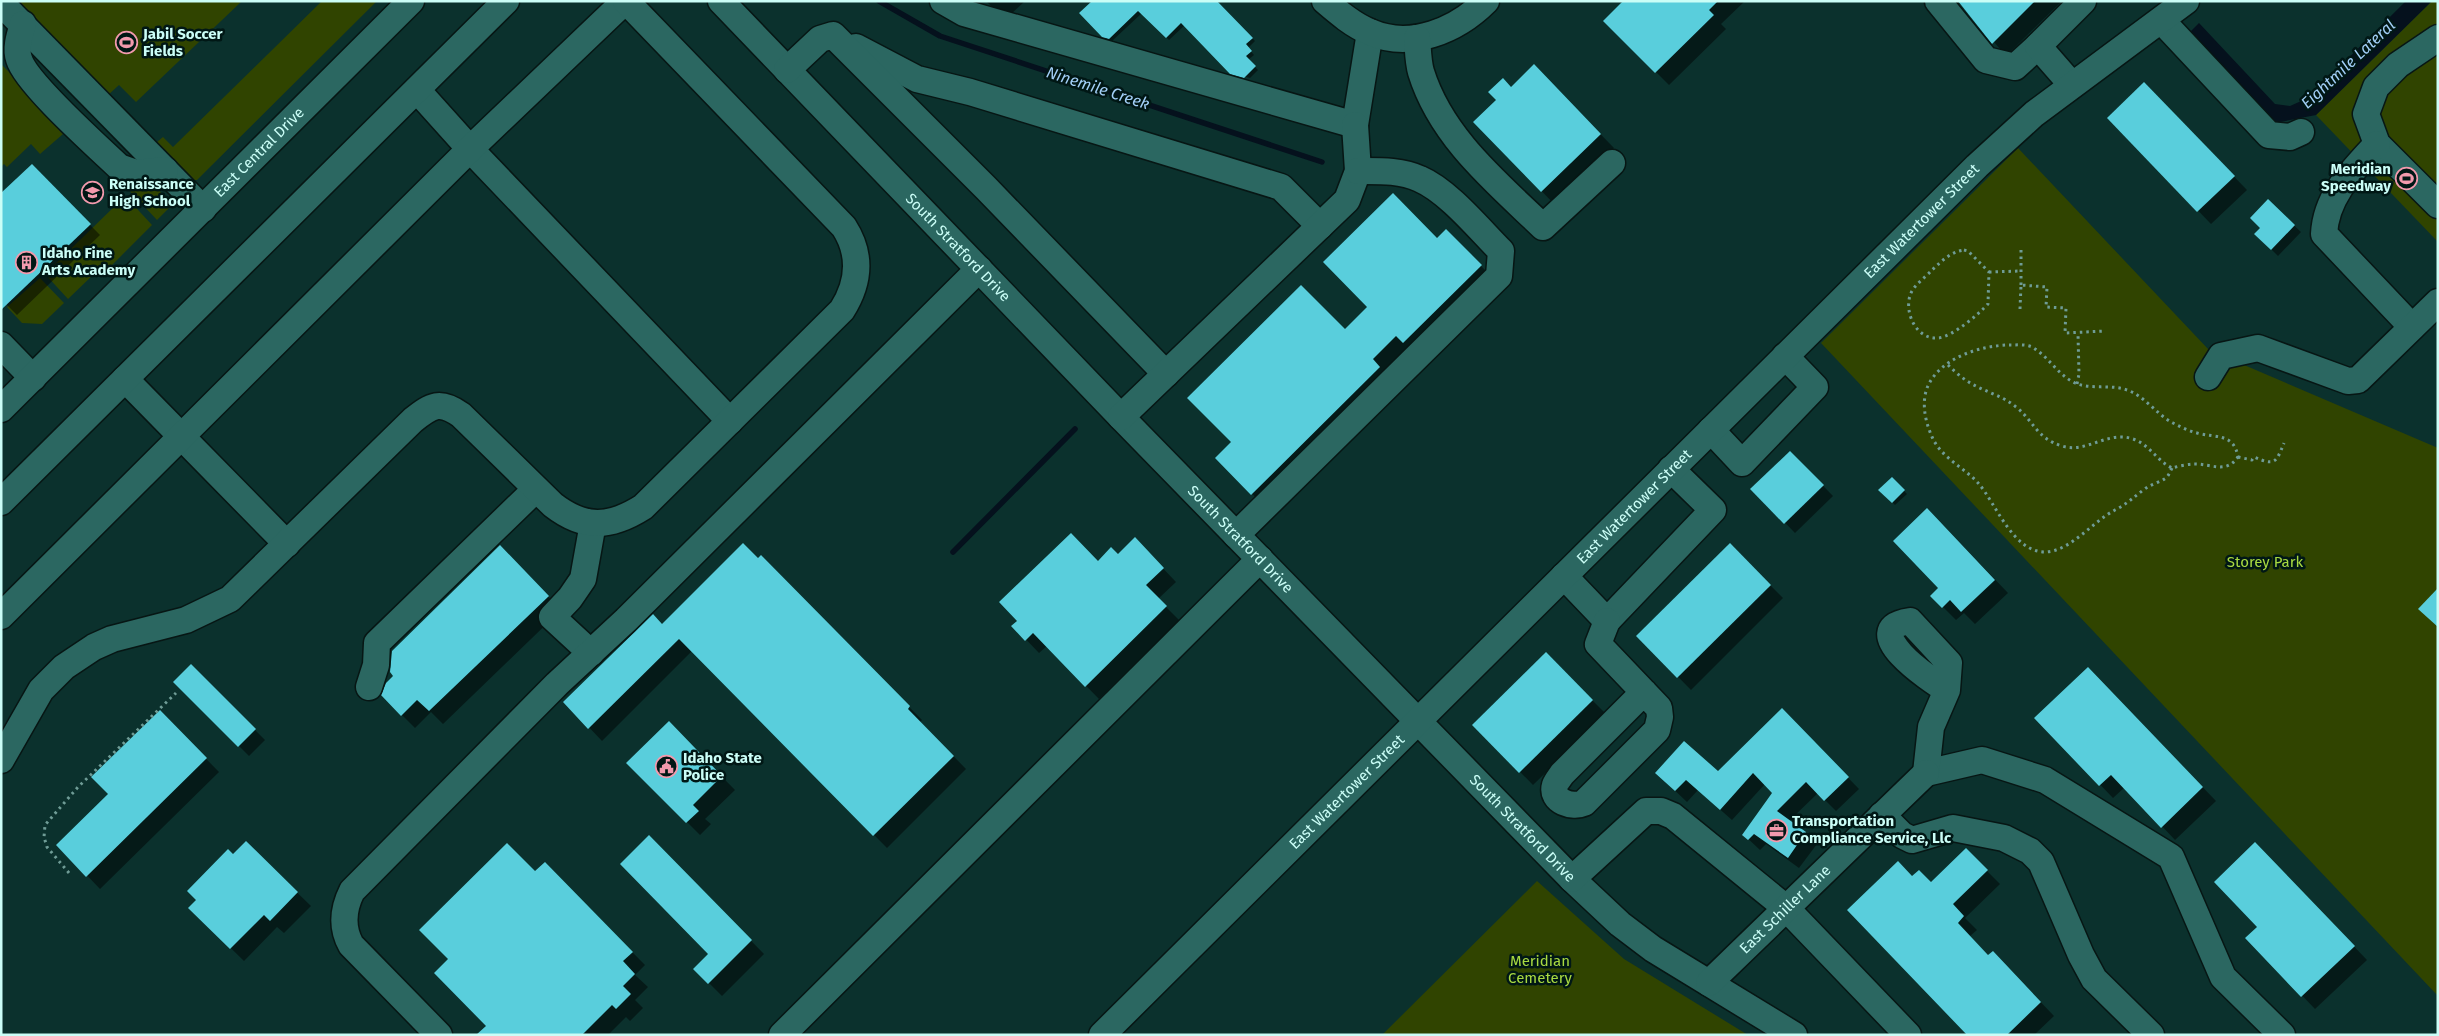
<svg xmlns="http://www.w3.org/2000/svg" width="2439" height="1036" font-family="'Fira Sans',sans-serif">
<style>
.green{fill:#304400}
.water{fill:#05111d}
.shadow{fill:#0007}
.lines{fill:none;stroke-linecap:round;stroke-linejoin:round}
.stream{stroke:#05111d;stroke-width:5.5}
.building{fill:#59cedc}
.minor-casing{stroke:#071614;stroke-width:29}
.path{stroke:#6f9c96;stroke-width:3;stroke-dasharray:2.5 4;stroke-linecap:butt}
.minor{stroke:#2b6761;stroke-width:26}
.labels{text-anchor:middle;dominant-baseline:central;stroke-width:5;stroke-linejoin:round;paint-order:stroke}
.poi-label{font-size:15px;font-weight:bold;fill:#cbfef7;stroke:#001715;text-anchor:start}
.street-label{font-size:15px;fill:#cbfef7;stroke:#001715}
.park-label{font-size:15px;fill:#a8da41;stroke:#001715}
.water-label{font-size:16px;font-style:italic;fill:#a2cff7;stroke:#001715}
</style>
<rect width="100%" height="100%" fill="#0b312d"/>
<g class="green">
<polygon points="16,1 242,1 136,102 119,85 107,96"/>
<polygon points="322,1 377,1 197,180 192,180 157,145 157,142 163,137 173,147"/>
<polygon points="2432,1 2438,1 2438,242 2316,115"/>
<polygon points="1,64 62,125 58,129 63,134 40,154 31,144 7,167 4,164 1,167"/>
<polygon points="2018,148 2209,350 2438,448 2438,996 1821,343"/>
<polygon points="129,182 156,186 171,206 157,220 125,186"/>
<polygon points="127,198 152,225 111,266 94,274 68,299 45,274 117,204 119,205"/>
<polygon points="40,278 64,303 42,324 22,323 7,307"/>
<polygon points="1537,881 1624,959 1748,1035 1382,1035"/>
</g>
<polygon class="water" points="2406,1 2432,1 2316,115 2275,123 2188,34 2199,23 2275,104 2290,106 2308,98"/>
<g class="shadow">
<polygon points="986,1 1025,1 1007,18 1002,17"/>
<polygon points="1216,1 1255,41 1248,48 1254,55 1248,60 1258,70 1250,78 1231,73 1185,25 1169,40 1142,13 1112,41 1106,39 1081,14"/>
<polygon points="1625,1 1745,1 1721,24 1726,29 1669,85 1605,21"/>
<polygon points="1959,1 2062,1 2006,56"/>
<polygon points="1534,66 1614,148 1555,205 1475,122"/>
<polygon points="2157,97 2247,190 2211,224 2109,118"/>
<polygon points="32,166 100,235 17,315 1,299"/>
<polygon points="2268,201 2301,232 2278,256 2256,234 2261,228"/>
<polygon points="1446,231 1494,279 1265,507 1217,458"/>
<polygon points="1790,452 1833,496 1795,533 1752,489"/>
<polygon points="1892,479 1907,494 1895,505 1880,490"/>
<polygon points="1941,523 2008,593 1975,624 1964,613 1956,620 1932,596 1939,588"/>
<polygon points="1135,539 1176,582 1158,599 1179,620 1099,699 1047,646 1039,653 1013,626 1098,562 1118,556"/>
<polygon points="1730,545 1783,598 1691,690 1638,636"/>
<polygon points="761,557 922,720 920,722 966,769 887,848 692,651 602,741 565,702 662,625"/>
<polygon points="513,560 561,610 443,724 431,712 415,728 382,695"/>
<polygon points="1546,654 1606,714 1533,785 1474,725"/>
<polygon points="191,666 265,740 249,756 175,682"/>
<polygon points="2101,682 2216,801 2175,840 2125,787 2113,798 2036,718"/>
<polygon points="1782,710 1859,789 1836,811 1818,793 1789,821 1817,844 1799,868 1766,844 1760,850 1743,834 1774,792 1765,784 1732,820 1698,790 1687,802 1668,784 1718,772"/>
<polygon points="160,712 219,772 100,889 58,845 110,794"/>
<polygon points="669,723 735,790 705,819 711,824 700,835 628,763"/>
<polygon points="649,837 764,954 722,996 695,969 710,954"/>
<polygon points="246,843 311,906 284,933 277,927 244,961 190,908"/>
<polygon points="1966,850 2000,884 1965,918 1977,930 1970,936 1989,956 2006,966 2054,1016 2034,1035 1969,1035 1912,878 1931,884"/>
<polygon points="2268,857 2367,960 2315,1009 2247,938 2259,927"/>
<polygon points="545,864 645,965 635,975 648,987 635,1000 643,1008 630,1021 626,1017 608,1035 478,1035 488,1026 535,873"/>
</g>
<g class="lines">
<g class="stream">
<polyline points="879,1 940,36 1322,162"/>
<polyline points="953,552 1075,429"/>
</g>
</g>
<g class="building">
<polygon points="1092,1 1217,1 1253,38 1246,44 1252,51 1246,56 1256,66 1244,78 1230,74 1181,23 1166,38 1138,11 1109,39 1102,37 1079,13"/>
<polygon points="1623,1 1718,1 1709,10 1714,15 1655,73 1603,21"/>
<polygon points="1958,1 2035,1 1992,44"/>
<polygon points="1534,64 1601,134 1541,192 1473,122 1496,100 1488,92 1503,78 1511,87"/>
<polygon points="2144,82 2235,176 2197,212 2107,118"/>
<polygon points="32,164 91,224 1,310 1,193"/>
<polygon points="1393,193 1437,238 1446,229 1482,265 1403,343 1396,336 1373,359 1380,367 1251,495 1215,458 1231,442 1187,398 1301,285 1345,329 1367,307 1323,262"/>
<polygon points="2268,199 2295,225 2271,250 2254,234 2260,228 2250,218"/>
<polygon points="1790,451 1824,485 1784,524 1750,489"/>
<polygon points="1892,477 1905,490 1892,503 1878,490"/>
<polygon points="1927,508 1995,580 1961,612 1950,600 1942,608 1930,596 1938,588 1893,541"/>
<polygon points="1071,533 1098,561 1111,547 1118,554 1135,537 1164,568 1146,585 1167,606 1085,687 1033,633 1025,641 1011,626 1017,621 999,602"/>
<polygon points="743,543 758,558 761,555 910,706 908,709 954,756 873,836 679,639 588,729 563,702 653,614 662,624"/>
<polygon points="1730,543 1771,585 1677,678 1636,636"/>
<polygon points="500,545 549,596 429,711 417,700 401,716 381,695 386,683 393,676 390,672 392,651"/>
<polygon points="2438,588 2438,627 2418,609"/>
<polygon points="1546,652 1593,700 1519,773 1472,725"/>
<polygon points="191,664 256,729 238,747 173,682"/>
<polygon points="2088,667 2203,787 2161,828 2111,775 2099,786 2034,718"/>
<polygon points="1782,708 1849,777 1824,801 1806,782 1777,811 1806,832 1788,858 1754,834 1748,840 1742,835 1772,793 1753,773 1720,810 1686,780 1675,791 1655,773 1684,741 1718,771"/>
<polygon points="160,710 207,758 86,877 56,845 108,794 91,777"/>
<polygon points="669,721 722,776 693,805 699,811 686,823 626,763"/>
<polygon points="649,835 752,940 708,984 693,969 708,954 620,864"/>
<polygon points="246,841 298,892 270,921 264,915 230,949 188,908 196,900 187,891 228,849 233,854"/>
<polygon points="2255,842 2355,946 2301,997 2245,938 2257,927 2214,882"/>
<polygon points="507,843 535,871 545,862 633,952 623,961 635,974 623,986 631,994 616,1009 612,1005 582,1035 476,1035 486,1026 434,973 448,959 419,930"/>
<polygon points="1966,848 1988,870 1953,904 1964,916 1958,923 1988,955 1993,951 2041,1002 2007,1035 1967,1035 1847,910 1898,861 1912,876 1919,870 1931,882"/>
</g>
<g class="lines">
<defs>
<g id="minor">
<path id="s1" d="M 721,1 L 1121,417 L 1572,879 L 1620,924 L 1653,949 L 1794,1035"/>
<polyline points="943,1 964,13 1355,125 1370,32"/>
<path d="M 1325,1 C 1339,13 1353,25 1370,32 C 1411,50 1457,30 1486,1"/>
<polyline points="1938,1 1986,60 2015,67 2038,46"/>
<polyline points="1,3 203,209"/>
<polyline points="2162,21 2269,135 2290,137 2301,132"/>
<path d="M 23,24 C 20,34 15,48 19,59 C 26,83 97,146 119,167 L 136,173 L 165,170"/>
<path d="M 1417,38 C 1418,49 1418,62 1421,72 C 1441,137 1496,182 1543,227 L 1612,163"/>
<polyline points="2438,38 2398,65 2376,87 2366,114 2377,144 2438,205"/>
<polyline points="856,47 917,79 970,92 1281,187 1320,226"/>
<polyline points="787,70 820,39 833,35 986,188 1166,374"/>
<polyline points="2072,85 2038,46 2083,1"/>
<polyline points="417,90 470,149 730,421"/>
<path d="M 2377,144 C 2352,171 2326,196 2324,234 L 2412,327"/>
<polyline points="1,345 33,378"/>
<polyline points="2208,377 2221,356 2258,348 2348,381 2358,380 2438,302"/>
<polyline points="125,379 287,544"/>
<path id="s2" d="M 1,409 L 411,1"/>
<polyline points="1121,417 1347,200 1358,171 1355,125"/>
<polyline points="1711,430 1742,463 1815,387 1785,356"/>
<polyline points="1,502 506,1"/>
<path d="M 1236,535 L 1499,276 L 1501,251 C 1479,229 1448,191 1420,179 C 1401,170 1378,171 1358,171"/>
<polyline points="1564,576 1607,621 1713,510 1671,469"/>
<polyline points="1,616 470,149 625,1"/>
<path d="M 1607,621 L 1598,644 L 1659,708 L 1660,717 L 1657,730 L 1584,803 C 1573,808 1550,802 1555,785 C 1556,782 1560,777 1562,774 L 1644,692"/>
<polyline points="591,653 552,617 570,598 583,579 593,523"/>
<polyline points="369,687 376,665 377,643 536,489"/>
<path d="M 1,760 L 41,690 L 64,667 L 94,647 L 112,639 L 186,620 L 230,599 L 413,420 C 432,405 440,400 461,415 L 553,505 C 584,529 610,528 643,507 L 842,310 C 859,283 862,255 844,227 L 626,1"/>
<polyline points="1926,773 1982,760 2045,780 2171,857 2223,977 2282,1035"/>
<path d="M 1926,773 L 1931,727 L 1947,690 L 1949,663 L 1910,621 C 1855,629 1930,680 1947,690"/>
<polyline points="1882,815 1902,835 1912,840 1953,828 2004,838 2030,851 2041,862 2081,955 2094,979 2151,1035"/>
<polyline points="1572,879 1646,811 1661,811 1673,816 1786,908 1908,1035"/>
<path id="s3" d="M 1709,983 L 1926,773"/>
<path d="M 439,1035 L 351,945 C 341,927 343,909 352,891 L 557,684 L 626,620 L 979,269"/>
<polyline points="782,1035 1260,559"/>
<path id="s4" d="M 1102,1035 L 1977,166 L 2034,114 L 2186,1"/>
</g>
</defs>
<use href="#minor" class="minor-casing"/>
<g class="path">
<path d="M 1964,250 L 1968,251 L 1989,272 L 1988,304 C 1979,314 1952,337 1938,338 C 1916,340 1903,311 1911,293 C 1915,284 1926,277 1932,270 C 1942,261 1950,252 1964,250 Z"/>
<polyline points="1989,272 2021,271"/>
<polyline points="2021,285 2021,248"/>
<polyline points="2020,309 2021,285 2047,287 2046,307 2066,308 2065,333 2105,331"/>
<path d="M 1948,365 C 1955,372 1963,379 1972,384 C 1986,392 2003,396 2016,407 C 2034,421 2036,438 2062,446 C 2086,454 2108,430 2133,439 C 2149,444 2157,461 2172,468 C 2179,466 2188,464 2195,464 C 2212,464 2226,474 2238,457"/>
<polyline points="2077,384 2079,374 2078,334"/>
<path d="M 2238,457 L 2252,460 L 2254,457 C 2275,466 2276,463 2284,443"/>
<path d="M 2172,468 C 2170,472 2169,475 2166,478 C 2160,482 2152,484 2146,488 C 2135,496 2127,504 2115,510 C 2092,522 2071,551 2045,552 C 2013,552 1996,504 1979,484 C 1965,468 1943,459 1933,439 C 1926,424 1921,405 1927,388 C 1939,358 1981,345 2010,345 C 2017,345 2025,344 2032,347 C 2048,356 2058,375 2075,383 C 2091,390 2111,384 2127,390 C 2145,396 2157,415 2173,423 C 2181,427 2189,431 2197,433 C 2216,438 2234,433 2238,457"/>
<polyline points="69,873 47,847 44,837 45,825 78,787 176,693"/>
</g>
<use href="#minor" class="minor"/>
</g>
<defs>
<symbol id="stadium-ring" viewBox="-11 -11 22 22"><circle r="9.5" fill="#001715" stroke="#f29aad" stroke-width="1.5"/><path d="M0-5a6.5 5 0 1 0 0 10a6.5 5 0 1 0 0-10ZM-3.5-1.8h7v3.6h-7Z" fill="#f29aad"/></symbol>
<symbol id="school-ring" viewBox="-11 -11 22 22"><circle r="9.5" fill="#001715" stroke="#f29aad" stroke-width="1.5"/><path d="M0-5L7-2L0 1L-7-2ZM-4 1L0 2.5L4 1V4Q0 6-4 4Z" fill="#f29aad"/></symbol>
<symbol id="building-ring" viewBox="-11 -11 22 22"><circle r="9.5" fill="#001715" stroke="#f29aad" stroke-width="1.5"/><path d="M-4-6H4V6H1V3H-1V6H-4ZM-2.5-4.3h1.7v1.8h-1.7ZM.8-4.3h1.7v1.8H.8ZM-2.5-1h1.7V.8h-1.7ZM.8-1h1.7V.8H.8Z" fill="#f29aad"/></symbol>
<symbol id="civic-ring" viewBox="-11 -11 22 22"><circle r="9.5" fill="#001715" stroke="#f29aad" stroke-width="1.5"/><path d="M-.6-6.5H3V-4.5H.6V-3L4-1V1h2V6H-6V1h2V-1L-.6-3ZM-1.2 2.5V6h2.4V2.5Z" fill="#f29aad"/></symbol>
<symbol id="office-ring" viewBox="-11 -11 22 22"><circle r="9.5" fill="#001715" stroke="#f29aad" stroke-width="1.5"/><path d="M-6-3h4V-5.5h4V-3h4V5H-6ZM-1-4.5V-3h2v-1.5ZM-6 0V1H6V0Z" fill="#f29aad"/></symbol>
</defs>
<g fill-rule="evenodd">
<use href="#stadium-ring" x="114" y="30" width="25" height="25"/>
<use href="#stadium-ring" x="2394" y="166" width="25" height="25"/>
<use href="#school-ring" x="80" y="180" width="25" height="25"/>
<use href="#building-ring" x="14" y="250" width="25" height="25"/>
<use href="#civic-ring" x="654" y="754" width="25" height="25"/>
<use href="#office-ring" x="1764" y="818" width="25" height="25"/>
</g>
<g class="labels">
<g class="poi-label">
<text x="143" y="34">Jabil Soccer<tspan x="143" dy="17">Fields</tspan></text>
<text x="2391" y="169" text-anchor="end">Meridian<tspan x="2391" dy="17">Speedway</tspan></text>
<text x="109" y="184">Renaissance<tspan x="109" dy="17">High School</tspan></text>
<text x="42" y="253">Idaho Fine<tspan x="42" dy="17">Arts Academy</tspan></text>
<text x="683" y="758">Idaho State<tspan x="683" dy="17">Police</tspan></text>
<text x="1792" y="821">Transportation<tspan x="1792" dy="17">Compliance Service, Llc</tspan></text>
</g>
<g class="street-label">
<text stroke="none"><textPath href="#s2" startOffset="364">East Central Drive</textPath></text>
<text stroke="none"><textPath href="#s4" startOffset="1155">East Watertower Street</textPath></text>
<text stroke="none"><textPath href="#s1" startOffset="342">South Stratford Drive</textPath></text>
<text stroke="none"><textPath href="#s4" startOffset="750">East Watertower Street</textPath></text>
<text stroke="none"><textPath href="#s1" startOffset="748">South Stratford Drive</textPath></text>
<text stroke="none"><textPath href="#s4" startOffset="345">East Watertower Street</textPath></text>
<text stroke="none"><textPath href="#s1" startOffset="1152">South Stratford Drive</textPath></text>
<text stroke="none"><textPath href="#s3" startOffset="106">East Schiller Lane</textPath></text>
</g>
<g class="park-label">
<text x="2265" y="562">Storey Park</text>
<text x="1540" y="961">Meridian<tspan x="1540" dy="17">Cemetery</tspan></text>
</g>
<g class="water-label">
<text transform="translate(2348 64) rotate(-43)">Eightmile Lateral</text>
<text transform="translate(1098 88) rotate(18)">Ninemile Creek</text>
</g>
</g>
<rect width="2439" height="1036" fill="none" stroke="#cbfef7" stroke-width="5"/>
</svg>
